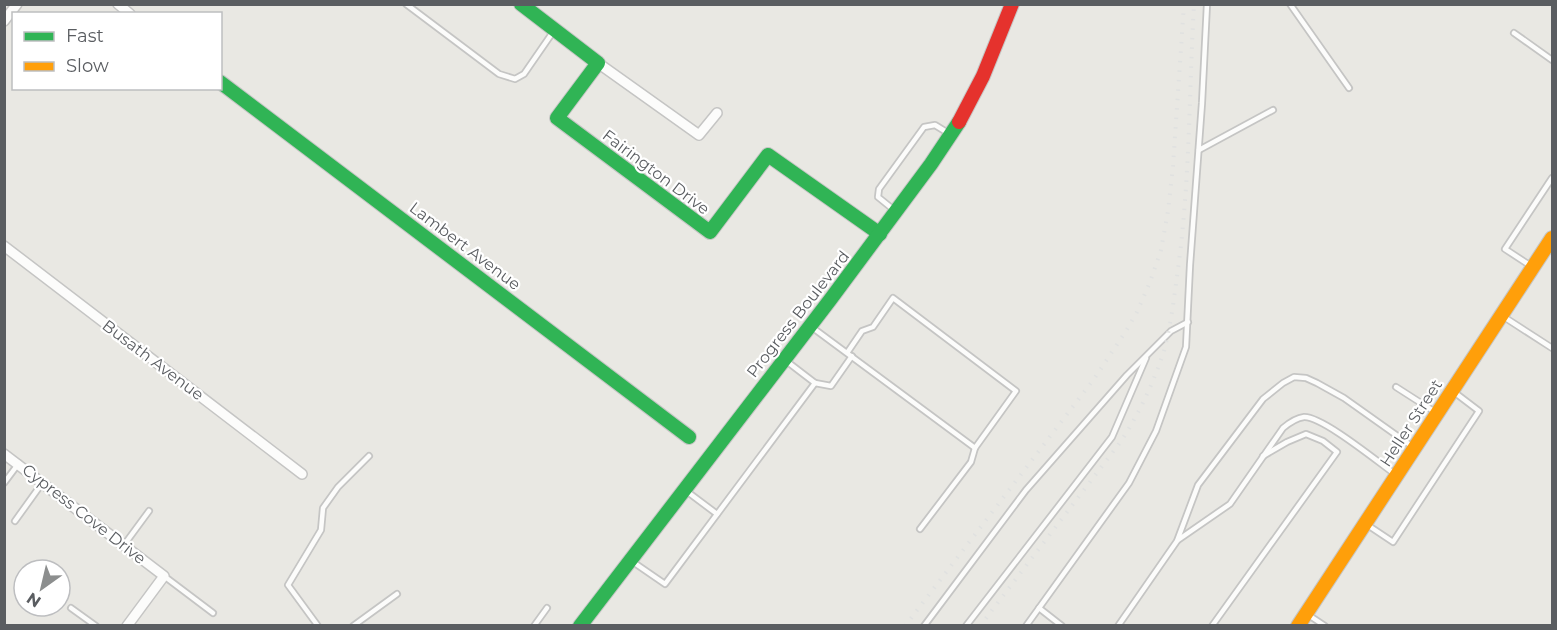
<svg xmlns="http://www.w3.org/2000/svg" width="1557" height="630" font-family="Montserrat,sans-serif">
<style>
.lines{fill:none;stroke-linecap:round;stroke-linejoin:round}
.lane-casing{stroke:#c5c5c4;stroke-width:8}
.street-casing{stroke:#c5c5c4;stroke-width:12}
.fast-casing{stroke:#c6c6c5;stroke-width:16}
.slow-casing{stroke:#c6c6c5;stroke-width:16}
.jam-casing{stroke:#c6c6c5;stroke-width:16}
.lane{stroke:#fcfcfb;stroke-width:4.5}
.street{stroke:#fcfcfb;stroke-width:9}
.fast{stroke:#30b455;stroke-width:14}
.slow{stroke:#ff9f0a;stroke-width:14}
.jam{stroke:#e5322d;stroke-width:14}
.rail{stroke:#e0e1e0;stroke-width:4;stroke-dasharray:1.5 8;stroke-linecap:butt}
.labels{text-anchor:middle;dominant-baseline:central;stroke-width:4.5;stroke-linejoin:round;paint-order:stroke}
.street-label{font-size:16px;fill:#5a5d61;stroke:#fff}
</style>
<rect width="100%" height="100%" fill="#e9e8e3"/>
<g class="lines">
<defs>
<g id="lane">
<polyline points="406,4 499,74 515,79 524,74 553,32"/>
<polyline points="1290,4 1349,88"/>
<polyline points="1514,33 1552,60"/>
<polyline points="1199,150 1273,110"/>
<polyline points="894,210 878,197 879,189 924,127 935,125 948,133"/>
<polyline points="1531,266 1505,249 1552,178"/>
<polyline points="1504,317 1552,348"/>
<polyline points="813,328 975,448 1016,391 893,298 873,327 862,331 847,353"/>
<polyline points="815,383 831,386 852,356"/>
<polyline points="1396,387 1435,412"/>
<polyline points="4,483 19,463"/>
<polyline points="685,490 717,514"/>
<polyline points="15,521 43,482"/>
<polyline points="1366,524 1393,542 1479,411 1454,392"/>
<polyline points="920,529 971,462 975,448"/>
<path d="M 1178,540 L 1230,504 L 1283,428 C 1289,423 1296,418 1304,417 C 1322,416 1378,462 1395,474"/>
<polyline points="124,545 149,511"/>
<polyline points="633,562 665,584 815,383 785,360"/>
<polyline points="164,576 213,613"/>
<polyline points="71,608 96,626"/>
<polyline points="1307,614 1325,626"/>
<polyline points="318,626 288,585 321,530 323,508 338,487 369,456"/>
<polyline points="353,626 397,594"/>
<polyline points="534,626 547,608"/>
<polyline points="924,626 1026,490 1127,375 1171,331 1188,322"/>
<polyline points="966,626 1112,437 1146,358"/>
<polyline points="1026,626 1039,608"/>
<polyline points="1062,626 1039,608 1129,483 1156,431 1186,347 1190,265 1202,103 1207,4"/>
<polyline points="1118,626 1177,541 1198,485 1263,399 1283,383 1294,377 1306,378 1317,383 1344,398 1413,447"/>
<polyline points="1212,626 1337,452 1323,441 1306,434 1287,442 1263,456"/>
</g>
<g id="street">
<polyline points="118,4 130,14"/>
<polyline points="4,21 17,4"/>
<polyline points="598,63 699,135 717,113"/>
<polyline points="4,246 302,474"/>
<polyline points="4,454 164,576 127,626"/>
</g>
<g id="fast">
<polyline points="521,4 598,63 557,118 710,232 768,155 880,234"/>
<polyline points="220,82 689,437"/>
<polyline points="580,626 830,300 931,164 959,122"/>
</g>
<polyline id="slow" points="1298,626 1552,238"/>
<polyline id="jam" points="959,122 983,76 1012,4"/>
</defs>
<use href="#lane" class="lane-casing"/>
<use href="#street" class="street-casing"/>
<use href="#fast" class="fast-casing"/>
<use href="#slow" class="slow-casing"/>
<use href="#jam" class="jam-casing"/>
<use href="#lane" class="lane"/>
<use href="#street" class="street"/>
<use href="#fast" class="fast"/>
<use href="#slow" class="slow"/>
<use href="#jam" class="jam"/>
<g class="rail">
<polyline points="905,626 1094,379 1126,331 1137,312 1150,282 1161,250 1168,211 1173,166 1184,4"/>
<path d="M 980,626 L 1119,444 C 1138,416 1152,386 1163,354 C 1171,327 1174,297 1178,269 C 1190,181 1189,93 1194,4"/>
</g>
</g>
<g class="labels">
<g class="street-label">
<text transform="translate(656 172) rotate(37)">Fairington Drive</text>
<text transform="translate(465 246) rotate(37)">Lambert Avenue</text>
<text transform="translate(798 314) rotate(-52)">Progress Boulevard</text>
<text transform="translate(153 360) rotate(37)">Busath Avenue</text>
<text transform="translate(1411 423) rotate(-57)">Heller Street</text>
<text transform="translate(84 514) rotate(38)">Cypress Cove Drive</text>
</g>
</g>
<rect width="1557" height="630" fill="none" stroke="#5a5d61" stroke-width="12"/>
<rect x="12" y="12" width="210" height="78" fill="#ffffff" stroke="#bdbec0" stroke-width="1.5"/>
<rect x="24" y="32" width="30" height="9" fill="#30b455" stroke="#bdbec0" stroke-width="1.5"/>
<text x="66" y="42" font-size="18" fill="#5a5d61">Fast</text>
<rect x="24" y="62" width="30" height="9" fill="#ff9f0a" stroke="#bdbec0" stroke-width="1.5"/>
<text x="66" y="72" font-size="18" fill="#5a5d61">Slow</text>
<g transform="translate(42 588) rotate(214)"><circle r="28" fill="#ffffff" stroke="#bdbec0" stroke-width="1.5"/>
<path d="M0-4.5L10 22L0 15L-10 22Z" fill="#8c8e8e"/>
<text y="-9" font-size="16" font-weight="bold" text-anchor="middle" fill="#5a5d61">N</text>
</g>
</svg>
